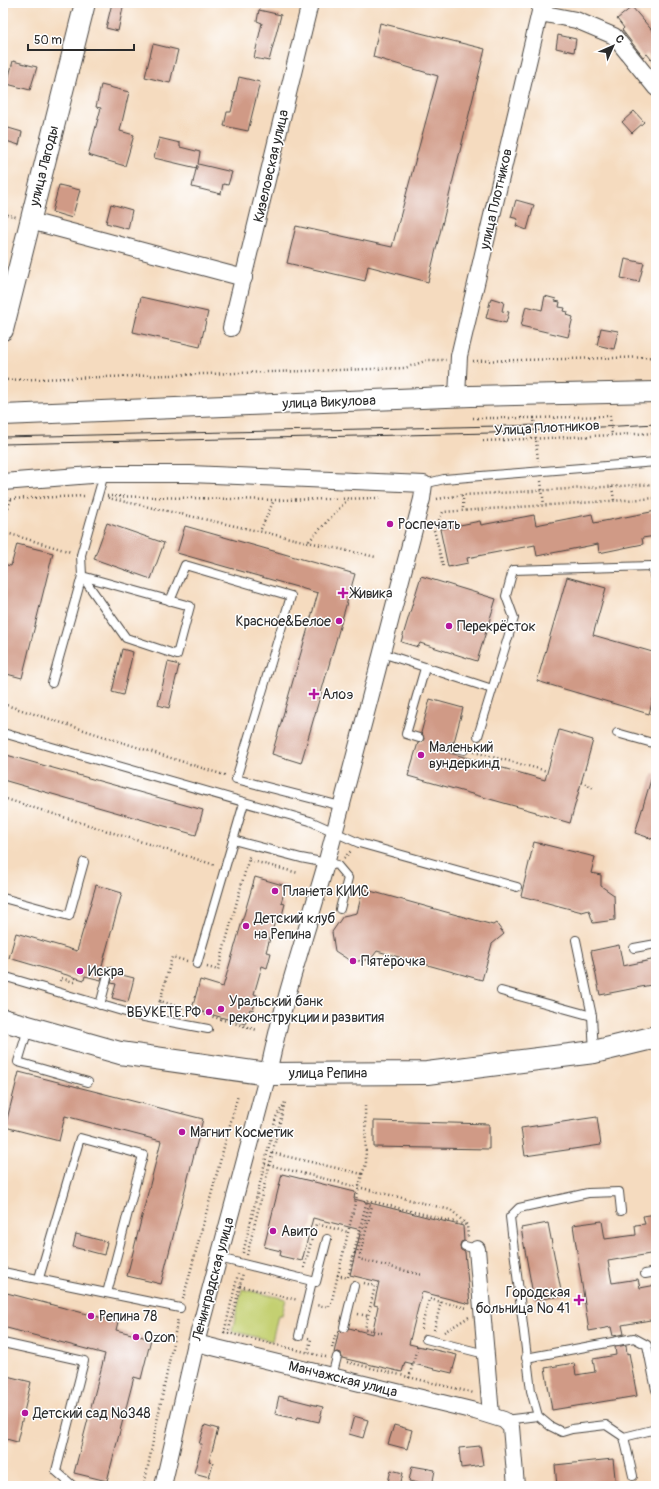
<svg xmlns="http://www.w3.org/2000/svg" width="659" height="1489" font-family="Pangolin,sans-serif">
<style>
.green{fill:#c4d072;stroke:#787e4e}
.building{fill:#d09a86}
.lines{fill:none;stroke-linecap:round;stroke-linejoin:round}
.service-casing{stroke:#494541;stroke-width:10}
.minor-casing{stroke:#494541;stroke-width:18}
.tertiary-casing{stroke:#494541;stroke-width:22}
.secondary-casing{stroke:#494541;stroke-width:24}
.path{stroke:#494541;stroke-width:2.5;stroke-dasharray:1 3;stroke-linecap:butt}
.service{stroke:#fff;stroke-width:8}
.minor{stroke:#fff;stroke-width:16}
.tertiary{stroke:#fff;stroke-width:20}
.secondary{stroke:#fff;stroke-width:22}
.tram{stroke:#2b2b2b;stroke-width:1}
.poi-dot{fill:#b5179e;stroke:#fff;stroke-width:1.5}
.labels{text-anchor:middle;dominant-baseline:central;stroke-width:3;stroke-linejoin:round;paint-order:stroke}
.street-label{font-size:14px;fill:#2b2b2b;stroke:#fff}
.poi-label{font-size:14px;fill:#2b2b2b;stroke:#fff;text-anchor:start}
</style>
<rect width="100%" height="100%" fill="#fff"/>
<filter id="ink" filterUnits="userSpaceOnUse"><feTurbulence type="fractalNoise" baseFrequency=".025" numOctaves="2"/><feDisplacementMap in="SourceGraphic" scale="8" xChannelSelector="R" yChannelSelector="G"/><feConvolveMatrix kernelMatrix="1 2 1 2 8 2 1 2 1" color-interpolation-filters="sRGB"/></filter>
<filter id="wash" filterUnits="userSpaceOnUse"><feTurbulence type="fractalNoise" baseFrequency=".012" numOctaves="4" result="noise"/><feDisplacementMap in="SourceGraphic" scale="16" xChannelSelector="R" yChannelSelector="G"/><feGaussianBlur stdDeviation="0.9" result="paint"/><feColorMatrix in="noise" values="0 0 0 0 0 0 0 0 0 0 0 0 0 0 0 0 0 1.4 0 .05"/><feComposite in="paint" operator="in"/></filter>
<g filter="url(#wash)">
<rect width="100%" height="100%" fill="#f5dbbf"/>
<polygon class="green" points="242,1289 286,1299 282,1315 278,1315 272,1341 232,1331"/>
<g id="blocks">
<g class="building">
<polygon points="112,3 124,3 118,31 106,28"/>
<polygon points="632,7 656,35 656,65 647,54 643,57 622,30 624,28 617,19"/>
<polygon points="259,10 281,15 269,61 254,58 262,23 257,21"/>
<polygon points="380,23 485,49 428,282 368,266 365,281 287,263 296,226 392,247 438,76 373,57"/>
<polygon points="558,35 576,39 574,52 556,48"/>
<polygon points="153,44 178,50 170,83 145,77"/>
<polygon points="13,61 37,67 30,90 7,84"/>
<polygon points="239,77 260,82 248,131 224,126 227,112 231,112"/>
<polygon points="101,85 129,92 120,131 134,135 125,166 88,155 101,108 96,107"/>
<polygon points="634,111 644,122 632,133 622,122"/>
<polygon points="5,127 22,132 19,145 3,140"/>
<polygon points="159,138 180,143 180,147 200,152 198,164 232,172 228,185 223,184 221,194 192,187 197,165 197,168 154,158"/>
<polygon points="59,185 80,190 72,218 52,212"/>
<polygon points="516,200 534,205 527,230 516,226 518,219 511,217"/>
<polygon points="111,204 132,210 128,229 106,223"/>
<polygon points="625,259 644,263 639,282 621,278"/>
<polygon points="545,296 556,299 555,301 560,302 559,307 565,308 564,311 568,312 567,315 573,317 568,337 521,326 526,306 542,310"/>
<polygon points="141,297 208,312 200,347 133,332"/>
<polygon points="491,298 504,302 502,311 509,312 506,323 486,318"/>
<polygon points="601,328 618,331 614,349 597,345"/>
<polygon points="656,511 656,536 642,538 643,544 599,553 598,544 537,556 535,545 467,558 468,563 448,567 440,529 480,521 481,525 534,515 536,525 592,514 594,523"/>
<polygon points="107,523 164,543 151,579 94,559"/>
<polygon points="185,526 355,574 301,763 272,754 318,593 177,553"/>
<polygon points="17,544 53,553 22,678 3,673 3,564 11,566"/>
<polygon points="421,576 496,599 477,661 420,643 418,647 401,642"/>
<polygon points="567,577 606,588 593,635 656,653 656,688 649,714 537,681"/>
<polygon points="122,649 133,652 123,695 112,692"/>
<polygon points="168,662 179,665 169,708 158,705"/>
<polygon points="430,699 463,708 454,742 450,742 447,745 447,749 450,753 545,780 559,730 593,740 570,823 536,813 536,812 408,776 418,743 422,742 424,739 423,735 421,733"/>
<polygon points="3,754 203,810 196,835 3,780"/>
<polygon points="653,773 656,773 656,840 635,833"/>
<polygon points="534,842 595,857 591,873 601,875 601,886 614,895 615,920 593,923 589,910 582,912 521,896"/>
<polygon points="255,877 286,886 281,903 285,904 281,919 276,918 266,952 271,953 267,968 262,966 254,994 257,995 253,1010 250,1009 245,1024 192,1009 200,980 223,987"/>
<polygon points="96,885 122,893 101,969 104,970 101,980 85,976 84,980 9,958 16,933 77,951"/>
<polygon points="363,889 493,925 496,923 504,934 492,944 482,980 377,951 371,959 352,962 335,951 332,932 343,916 357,913"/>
<polygon points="619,945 623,966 656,959 656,984 600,995 591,951"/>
<polygon points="114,973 134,978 128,1002 112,998 116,984 111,983"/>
<polygon points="19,1072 203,1119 161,1284 127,1276 161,1141 65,1116 59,1141 5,1127"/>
<polygon points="597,1117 601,1145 525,1156 521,1128"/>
<polygon points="374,1121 489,1124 489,1149 374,1147"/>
<polygon points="282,1174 355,1192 354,1199 463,1226 464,1241 461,1242 460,1247 461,1250 465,1252 470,1304 422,1292 409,1344 457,1355 452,1373 405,1362 402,1372 342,1358 341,1353 338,1352 334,1353 339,1330 342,1332 345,1332 349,1328 372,1334 378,1306 374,1305 379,1282 350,1275 361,1230 313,1218 302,1261 280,1256 281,1251 264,1247"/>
<polygon points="656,1214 656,1253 608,1261 612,1283 638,1279 640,1288 656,1285 656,1319 622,1325 624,1334 613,1336 611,1327 589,1331 573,1225 602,1221 605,1239 636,1235 635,1225 645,1224 643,1216"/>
<polygon points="548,1223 562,1296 534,1300 521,1228"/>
<polygon points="76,1234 107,1242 104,1255 73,1247"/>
<polygon points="3,1292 118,1322 116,1330 151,1339 141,1379 134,1377 107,1481 74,1473 105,1354 3,1327"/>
<polygon points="626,1345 627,1354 629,1353 637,1396 552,1410 545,1368 574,1363 576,1375 595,1372 593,1359 616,1355 615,1347"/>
<polygon points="3,1375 31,1382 17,1442 3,1438"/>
<polygon points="279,1396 323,1407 319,1422 298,1417 297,1419 275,1414"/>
<polygon points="354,1416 368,1420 363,1438 349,1434"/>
<polygon points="205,1425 218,1429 209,1462 213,1463 209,1477 194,1473 202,1444 199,1444"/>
<polygon points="394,1425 412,1430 407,1449 388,1444"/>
<polygon points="480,1446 483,1465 461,1468 459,1448"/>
<polygon points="613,1459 616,1486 557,1486 555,1465"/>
<polygon points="412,1466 435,1470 432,1486 409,1481"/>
<polygon points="391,1470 403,1473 400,1486 387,1486"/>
</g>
</g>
</g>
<g filter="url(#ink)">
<use href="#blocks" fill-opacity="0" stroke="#494541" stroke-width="1"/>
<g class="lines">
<defs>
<g id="service">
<polyline points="424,484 444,479 656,462"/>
<polygon points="82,576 190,606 177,655 126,638"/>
<polyline points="170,601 185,565 291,596 236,779 341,806"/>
<polyline points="382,653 492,689"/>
<polyline points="52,683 82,576 81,555 104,474"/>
<polyline points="3,733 310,821 359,843 517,887"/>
<polyline points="617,733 656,744"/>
<polyline points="478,736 514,618 506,596 513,570 652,566 656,583"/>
<polyline points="419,738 406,734 425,668"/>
<polyline points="452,747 464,750"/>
<polyline points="233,840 301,858 337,865 348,878 340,909"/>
<polyline points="3,898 69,916 84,862"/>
<polyline points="576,940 592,1016 594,1052"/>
<polyline points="634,948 656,944"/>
<polyline points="197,964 244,803"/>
<polyline points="3,976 139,1016 208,1029"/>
<polyline points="501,991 592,1016"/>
<polyline points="100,1005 109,971"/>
<polyline points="28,1029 18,1062 88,1082"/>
<polyline points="621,1211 619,1192 588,1193 519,1208 510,1217 531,1391 538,1416 550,1426 562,1432 572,1429 606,1425 624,1437 656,1429"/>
<polyline points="465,1246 477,1249"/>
<polyline points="219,1258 316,1282 327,1239"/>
<polyline points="3,1272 180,1308"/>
<polyline points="645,1274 656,1272"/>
<polyline points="39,1278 80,1138 143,1155 107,1293"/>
<polyline points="344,1327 354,1286"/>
<polyline points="299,1336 312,1281"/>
<polyline points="426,1339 485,1354"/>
<polyline points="3,1343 84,1361 56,1471 73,1486"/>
<polyline points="526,1358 634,1338 647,1345 656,1390"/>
<polyline points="332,1376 337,1357"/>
<polyline points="504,1420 538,1416"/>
<polyline points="624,1437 633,1476"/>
</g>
<g id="minor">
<polyline points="540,13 576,20 614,36 656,88"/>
<polyline points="30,221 244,278"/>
<polyline points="231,328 310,3"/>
<polyline points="457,396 459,356 542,3"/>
<path d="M 3,482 L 104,474 L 190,474 L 424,484 L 422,499 C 390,620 359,743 326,864 C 306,934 282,1003 268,1074 L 196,1343 L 163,1486"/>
<polyline points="477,1249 491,1415"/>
<polyline points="196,1343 475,1411 504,1420 511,1427 516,1486"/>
</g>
<g id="tertiary">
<polyline points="3,330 85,3"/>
<polyline points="3,415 471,396 656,392"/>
</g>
<polyline id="secondary" points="3,1020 120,1053 268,1074 427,1073 594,1052 656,1037"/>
</defs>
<use href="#service" class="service-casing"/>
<use href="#minor" class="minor-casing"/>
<use href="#tertiary" class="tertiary-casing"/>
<use href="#secondary" class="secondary-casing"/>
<g class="path">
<polyline points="3,213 16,217"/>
<polyline points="473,361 656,357"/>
<polyline points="3,380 405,368 428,360 446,360"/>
<polyline points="473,418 534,418 538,461"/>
<polyline points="534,418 610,416 612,435"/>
<polyline points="483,441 656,433"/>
<polyline points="541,481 544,505"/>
<polyline points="612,487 614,500"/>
<polyline points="463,495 463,510"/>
<polyline points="107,496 274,500 380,498"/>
<polyline points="108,498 376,557"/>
<polyline points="3,499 86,496"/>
<polyline points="437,499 463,495 656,484"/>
<polyline points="3,523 11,499"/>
<polyline points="261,529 274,500"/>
<polyline points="3,532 71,552"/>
<polyline points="309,541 349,498"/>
<polyline points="443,566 434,530 443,512 656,498"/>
<polyline points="3,704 227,776"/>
<polyline points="474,752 547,771"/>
<polyline points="581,782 594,788"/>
<polyline points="3,798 215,865"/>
<polyline points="344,858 352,850"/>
<polyline points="249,860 298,873"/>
<polyline points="187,961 172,957 160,1001 257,1030"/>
<polyline points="207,967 218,970 250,854"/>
<polyline points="60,981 61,978 74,982 75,978"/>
<polyline points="157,1010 160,1001"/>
<polyline points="272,1153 362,1174 331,1304 328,1307 316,1305"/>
<polyline points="265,1164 451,1210 467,1225 468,1237"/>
<polyline points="362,1174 366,1164 365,1105"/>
<polyline points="243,1253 276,1117 283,1106"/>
<polyline points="355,1253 357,1253 369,1205 372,1206 359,1259 422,1275"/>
<polyline points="355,1253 354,1253 367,1200 466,1225"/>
<polyline points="247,1255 285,1102"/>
<polyline points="304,1268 316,1224 348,1232"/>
<polyline points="337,1275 348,1278"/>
<polyline points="348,1277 354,1253"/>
<polyline points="364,1283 375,1286 365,1329 382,1333"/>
<polyline points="240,1286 298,1300"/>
<polyline points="183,1299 238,1095"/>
<polyline points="358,1314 368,1316"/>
<polyline points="421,1329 429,1299 467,1308"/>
<polyline points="434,1330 441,1302"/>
<polyline points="224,1332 326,1357"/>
<polyline points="444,1332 469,1317"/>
<polyline points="224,1333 238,1274"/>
<polyline points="228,1334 243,1273"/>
<polyline points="308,1338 311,1339 308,1352"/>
<polyline points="332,1348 336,1333"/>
<polyline points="347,1362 474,1393"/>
<polyline points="409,1378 418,1344"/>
<polyline points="144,1486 178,1318"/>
</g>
<use href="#service" class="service"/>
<use href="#minor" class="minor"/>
<use href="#tertiary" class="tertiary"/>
<use href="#secondary" class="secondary"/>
<g class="tram">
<polyline points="3,437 544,425"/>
<polyline points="3,444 491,433 656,424"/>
</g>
</g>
</g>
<g class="poi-dot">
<circle cx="390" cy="524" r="4"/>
<path d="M341 587h4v4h4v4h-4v4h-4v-4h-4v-4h4z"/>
<circle cx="339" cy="621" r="4"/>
<circle cx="449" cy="626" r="4"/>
<path d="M312 688h4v4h4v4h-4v4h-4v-4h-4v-4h4z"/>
<circle cx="421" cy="755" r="4"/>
<circle cx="275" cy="891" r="4"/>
<circle cx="246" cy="926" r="4"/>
<circle cx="353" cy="961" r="4"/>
<circle cx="80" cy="971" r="4"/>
<circle cx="221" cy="1009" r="4"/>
<circle cx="209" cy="1012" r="4"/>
<circle cx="182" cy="1132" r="4"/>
<circle cx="273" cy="1231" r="4"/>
<path d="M577 1294h4v4h4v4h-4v4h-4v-4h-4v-4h4z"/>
<circle cx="91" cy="1316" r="4"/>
<circle cx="136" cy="1337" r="4"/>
<circle cx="25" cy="1413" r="4"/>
</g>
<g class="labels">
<g class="street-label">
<text transform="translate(44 166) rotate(-76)">улица Лагоды</text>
<text transform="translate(271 166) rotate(-77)">Кизеловская улица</text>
<text transform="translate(496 199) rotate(-77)">улица Плотников</text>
<text transform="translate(329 402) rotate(-2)">улица Викулова</text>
<text transform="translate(547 428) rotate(-3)">Улица Плотников</text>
<text x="328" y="1073">улица Репина</text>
<text transform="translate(213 1279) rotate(-75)">Ленинградская улица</text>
<text transform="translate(343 1379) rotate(14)">Манчажская улица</text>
</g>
<g class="poi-label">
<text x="398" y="524">Роспечать</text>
<text x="351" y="593">Живика</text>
<text x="331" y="621" text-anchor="end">Красное&amp;Белое</text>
<text x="457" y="626">Перекрёсток</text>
<text x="322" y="694">Алоэ</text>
<text x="429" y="747">Маленький<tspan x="429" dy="16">вундеркинд</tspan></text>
<text x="283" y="891">Планета КИИС</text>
<text x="254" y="918">Детский клуб<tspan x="254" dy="16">на Репина</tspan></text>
<text x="361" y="961">Пятёрочка</text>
<text x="88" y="971">Искра</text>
<text x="229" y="1001">Уральский банк<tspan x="229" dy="16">реконструкции и развития</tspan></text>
<text x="201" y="1012" text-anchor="end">ВБУКЕТЕ.РФ</text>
<text x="190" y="1132">Магнит Косметик</text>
<text x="281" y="1231">Авито</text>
<text x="570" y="1292" text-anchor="end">Городская<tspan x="570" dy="16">больница № 41</tspan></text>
<text x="99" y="1316">Репина 78</text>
<text x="144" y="1337">Ozon</text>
<text x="33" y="1413">Детский сад №348</text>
</g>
</g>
<rect width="659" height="1489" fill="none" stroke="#fff" stroke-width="16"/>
<g transform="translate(613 46) rotate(45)" stroke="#ffffff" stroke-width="3" paint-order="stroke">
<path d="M0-3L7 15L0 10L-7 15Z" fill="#2b2b2b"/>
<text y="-6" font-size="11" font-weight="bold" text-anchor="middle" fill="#2b2b2b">С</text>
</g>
<path d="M28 44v6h106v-6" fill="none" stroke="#2b2b2b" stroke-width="2"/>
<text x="34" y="44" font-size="12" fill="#2b2b2b" stroke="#ffffff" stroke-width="3" paint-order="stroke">50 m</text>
</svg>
